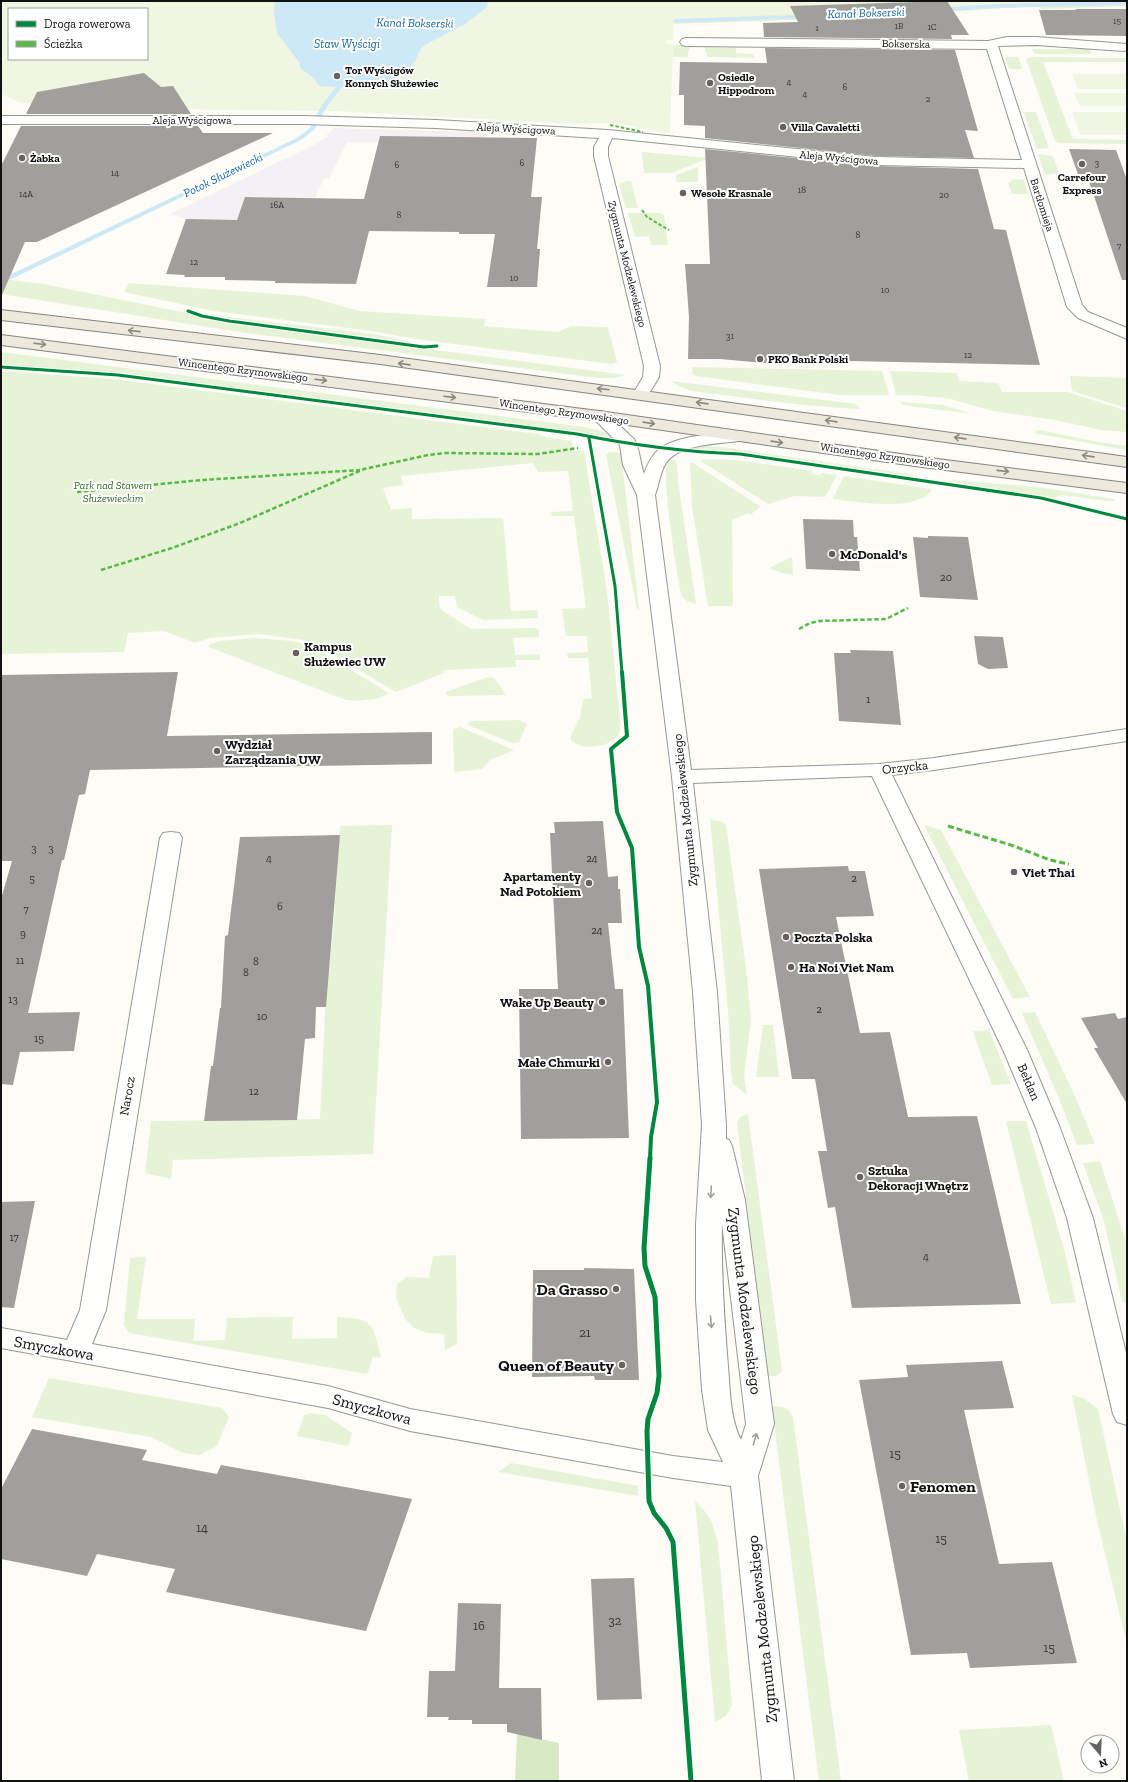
<svg xmlns="http://www.w3.org/2000/svg" width="1128" height="1782" font-family="'Zilla Slab',serif">
<style>
.industrial{fill:#f5f0f3}
.green{fill:#e7f3d7}
.forest{fill:#d8eac5}
.pitch{fill:#f0f6e1;fill-rule:evenodd}
.water{fill:#cde8f7}
.lines{fill:none;stroke-linecap:round;stroke-linejoin:round}
.stream{fill:#cde8f7;fill-rule:evenodd}
.building{fill:#a19f9c}
.minor-casing{stroke:#979795;stroke-width:2}
.major-casing{stroke:#858482;stroke-width:2}
.minor{fill:#fffffe;fill-rule:evenodd}
.major{fill:#ede9dc;fill-rule:evenodd}
.quiet-far2{stroke:#58b947;stroke-width:2;stroke-dasharray:3.5 2;stroke-linecap:butt}
.quiet-far1{stroke:#58b947;stroke-width:2.5;stroke-dasharray:4.5 2.5;stroke-linecap:butt}
.quiet{stroke:#58b947;stroke-width:3;stroke-dasharray:6 3;stroke-linecap:butt}
.cycleway-far2-casing{stroke:#fff;stroke-width:5}
.cycleway-far1-casing{stroke:#fff;stroke-width:6}
.cycleway-casing{stroke:#fff;stroke-width:8}
.cycleway-far2{stroke:#00873e;stroke-width:3}
.cycleway-far1{stroke:#00873e;stroke-width:4}
.cycleway{stroke:#00873e;stroke-width:5}
.oneway{stroke:#8a8881}
.oneway2{stroke:#a0a09f}
.poi-dot{fill:#646362;stroke:#fff;stroke-width:1.5}
.labels{text-anchor:middle;dominant-baseline:central;stroke-width:4;stroke-linejoin:round;paint-order:stroke}
.far-number-label{font-size:9px;fill:#353434}
.far-street-label{font-size:11px;fill:#111;stroke:#fff}
.far-poi-label{font-size:11px;font-weight:bold;fill:#111;stroke:#fff;text-anchor:start}
.far-park-label{font-size:11px;font-style:italic;fill:#2f6b1f;stroke:#fff}
.number-label{font-size:11px;fill:#353434}
.far-water-label{font-size:12px;font-style:italic;fill:#1768a6;stroke:#fff}
.poi-label{font-size:13px;font-weight:bold;fill:#111;stroke:#fff;text-anchor:start}
.street-label{font-size:13px;fill:#111;stroke:#fff}
.near-number-label{font-size:13px;fill:#353434}
.near-poi-label{font-size:16px;font-weight:bold;fill:#111;stroke:#fff;text-anchor:end}
.near-street-label{font-size:16px;fill:#111;stroke:#fff}
</style>
<rect width="100%" height="100%" fill="#fdfcf7"/>
<polygon class="industrial" points="330,128 489,132 486,138 393,142 347,142 329,178 325,178 318,190 306,229 186,219 170,214 314,145 329,136 326,135 334,129"/>
<g class="green">
<polygon points="1071,1 1127,1 1127,6 1041,9 1038,6 908,14 909,16 673,24 673,19"/>
<polygon points="673,45 689,45 690,51 688,51 688,57 673,57"/>
<polygon points="736,45 736,53 753,54 754,58 707,57 707,52 705,52 705,47 724,48"/>
<polygon points="1032,49 1090,49 1092,54 1037,54 1034,53"/>
<polygon points="1005,57 1018,57 1022,69 1009,69"/>
<polygon points="1031,57 1127,58 1127,62 1043,62 1073,139 1127,140 1127,144 1060,143 1055,141 1026,59"/>
<polygon points="1024,112 1036,112 1049,148 1037,149"/>
<polygon points="642,152 709,158 672,173 644,173"/>
<polygon points="1038,154 1053,156 1059,173 1045,175"/>
<polygon points="698,167 698,182 676,182 676,175"/>
<polygon points="1014,179 1024,180 1028,194 1012,194 1008,183"/>
<polygon points="627,181 631,181 638,208 626,208 619,184"/>
<polygon points="628,213 660,213 664,215 668,245 651,245 649,236 635,237"/>
<polygon points="1,279 44,284 245,325 626,375 613,378 598,378 246,333 1,294"/>
<polygon points="129,283 305,296 359,311 486,319 484,326 558,332 571,326 607,327 608,328 617,362 612,364 415,339 372,331 214,311 124,292"/>
<polygon points="203,314 374,334 412,342 294,328"/>
<polygon points="1,352 584,427 602,431 616,439 119,373 1,366"/>
<polygon points="693,367 882,371 889,394 886,395 840,395 696,376 692,374 692,369"/>
<path d="M 1,371 L 114,379 L 537,434 L 546,437 L 570,441 L 572,443 L 574,451 L 584,451 L 607,591 L 620,720 C 620,725 621,732 618,736 C 610,747 580,751 571,740 L 571,735 L 580,718 L 583,699 L 592,698 L 588,658 L 568,658 L 567,653 L 588,652 L 587,636 L 566,636 L 562,609 L 586,608 L 574,516 L 552,516 L 551,512 L 573,511 L 568,471 L 538,472 L 533,463 L 401,476 L 403,485 L 383,488 L 391,510 L 412,508 L 412,519 L 503,518 L 511,611 L 537,610 L 538,618 L 483,620 L 457,607 L 455,596 L 439,596 L 439,606 L 443,611 L 471,629 L 535,628 L 539,630 L 539,637 L 513,638 L 515,655 L 540,654 L 540,660 L 515,660 L 516,667 L 443,670 L 444,673 L 396,692 L 316,644 L 303,640 L 260,634 L 210,638 L 195,643 L 164,631 L 128,633 L 124,652 L 1,654 Z"/>
<polygon points="890,371 957,373 959,381 998,383 1002,392 1068,392 1127,411 1127,432 1101,430 1055,420 993,411 946,398 911,395 896,395"/>
<polygon points="1070,376 1126,378 1127,408 1072,391"/>
<path d="M 671,381 L 856,404 L 860,409 C 817,407 775,402 732,396 C 713,393 687,394 671,381 Z"/>
<polygon points="901,402 943,405 972,414 903,405"/>
<polygon points="1039,430 1098,442 1127,446 1127,450 1033,433"/>
<polygon points="704,446 722,447 909,474 919,477 749,453 689,449"/>
<polygon points="609,452 621,453 639,609 637,609 606,455"/>
<path d="M 668,459 L 675,460 L 677,465 L 678,481 L 696,604 L 687,601 L 681,595 C 677,573 660,475 668,459 Z"/>
<polygon points="705,459 737,460 813,471 812,474 820,475 822,473 837,475 825,497 795,496 768,504 701,461"/>
<polygon points="690,463 693,463 761,507 753,512 752,515 748,513 732,520 733,606 708,606 692,507"/>
<path d="M 844,476 L 931,489 L 931,491 C 916,512 856,502 833,499 Z"/>
<polygon points="951,480 1037,487 1115,499 1113,501 1107,501 1063,495 1052,498 948,481"/>
<polygon points="792,557 793,575 781,573 769,568"/>
<path d="M 253,638 L 293,641 L 311,646 L 389,693 C 377,701 360,701 346,700 L 209,647 L 209,645 L 220,641 Z"/>
<polygon points="488,677 494,678 506,695 449,696 447,695 446,692"/>
<polygon points="519,720 527,724 519,742 512,743 468,725 470,721"/>
<polygon points="460,727 514,750 490,760 482,769 454,772 453,729"/>
<polygon points="710,819 722,822 726,825 746,968 751,1019 744,1077 747,1095 733,1084 731,1073 728,1010"/>
<polygon points="392,825 373,1154 173,1160 171,1179 145,1173 151,1121 320,1119 326,992 333,934 340,826"/>
<polygon points="924,825 941,830 1030,997 1013,999"/>
<polygon points="1035,1012 1074,1094 1095,1144 1077,1145 1058,1096 1022,1013"/>
<polygon points="763,1025 773,1025 779,1077 756,1077"/>
<polygon points="989,1030 1011,1084 992,1085 973,1031"/>
<path d="M 748,1114 L 782,1371 C 778,1377 774,1376 768,1376 L 737,1123 L 740,1117 Z"/>
<polygon points="1006,1121 1026,1121 1064,1249 1076,1302 1051,1304"/>
<polygon points="1100,1161 1127,1245 1127,1302 1122,1302 1104,1221 1083,1163"/>
<polygon points="456,1255 457,1344 445,1350 444,1334 427,1333 414,1328 406,1320 396,1298 397,1284 407,1277 429,1278 433,1256"/>
<path d="M 146,1257 L 137,1319 L 195,1319 L 193,1341 L 225,1340 L 227,1318 L 293,1317 L 292,1339 L 337,1338 L 337,1317 C 374,1318 373,1324 381,1358 L 373,1357 L 367,1374 L 129,1333 L 124,1325 L 130,1258 Z"/>
<polygon points="49,1378 222,1408 229,1417 217,1446 199,1455 183,1453 151,1437 32,1417"/>
<polygon points="1072,1395 1083,1398 1098,1409 1127,1542 1127,1645 1096,1516"/>
<path d="M 772,1406 C 782,1406 789,1407 793,1417 L 841,1781 L 819,1781 Z"/>
<polygon points="310,1413 325,1415 352,1433 348,1446 297,1436 304,1415"/>
<polygon points="511,1463 638,1486 638,1496 498,1472"/>
<path d="M 695,1501 C 710,1514 713,1524 718,1543 L 732,1705 L 726,1716 L 715,1722 Z"/>
<polygon points="1051,1725 1064,1781 969,1781 959,1730"/>
</g>
<polygon class="forest" points="517,1734 559,1743 559,1781 515,1781"/>
<g class="pitch">
<path d="M 1,1 L 1071,1 L 674,19 L 673,40 L 667,40 L 667,44 L 673,45 L 670,133 C 655,132 642,128 627,125 C 610,122 592,124 574,124 L 337,111 L 216,110 L 21,103 L 1,94 ZM 9,9 L 147,9 L 147,59 L 9,59 Z"/>
<polygon points="1072,74 1127,74 1127,89 1078,89"/>
<polygon points="1074,93 1127,93 1127,106 1080,106"/>
<polygon points="1072,112 1127,112 1127,135 1081,135"/>
</g>
<path class="water" d="M 275,1 L 488,1 L 487,7 L 465,24 L 423,46 C 419,50 419,54 416,59 C 414,63 409,68 406,71 C 383,90 347,88 319,86 L 313,77 L 301,69 L 299,62 L 277,33 L 274,13 Z"/>
<g class="lines">
<g class="stream">
<polygon points="1127,1 1127,5 994,8 939,12 936,10 939,8 994,4"/>
<polygon points="809,15 811,16 811,18 676,23 673,21 676,19"/>
<polygon points="342,74 347,75 342,87 328,105 314,130 301,140 5,282 1,283 1,279 297,138 310,128 322,105 336,87"/>
</g>
</g>
<g class="building">
<polygon points="947,1 969,35 951,35 952,39 764,37 763,23 798,22 790,6"/>
<polygon points="1075,9 1127,9 1127,36 1046,35 1039,10 1076,10"/>
<polygon points="765,48 955,50 978,131 965,130 974,158 876,156 705,138 705,126 684,125 684,95 679,95 680,62 767,63"/>
<polygon points="144,73 161,87 173,86 191,114 26,114 37,92"/>
<polygon points="21,126 198,126 203,133 273,133 37,242 25,242 1,297 1,166"/>
<polygon points="380,136 537,138 531,197 542,197 537,249 540,249 537,287 487,287 495,234 459,234 459,232 369,231 356,284 275,283 275,281 225,280 225,277 184,277 185,275 166,274 186,219 237,220 245,197 364,199"/>
<polygon points="705,149 876,166 978,169 994,229 1006,230 1040,365 801,360 775,364 720,359 688,359 689,317 685,264 710,264"/>
<polygon points="1069,149 1116,150 1127,180 1127,280 1122,280 1088,178 1079,177"/>
<polygon points="803,519 853,520 854,537 857,537 860,571 806,569"/>
<polygon points="928,536 968,537 978,600 920,597 913,537 928,538"/>
<polygon points="974,636 1003,637 1008,668 988,669 978,664"/>
<polygon points="850,650 893,651 901,725 839,721 834,653 851,653"/>
<polygon points="178,672 167,736 432,732 432,764 90,770 85,794 79,795 64,860 62,860 28,1013 80,1012 74,1051 20,1052 13,1085 1,1084 1,899 12,861 1,861 1,675"/>
<polygon points="603,821 608,877 618,876 618,889 620,889 622,923 608,923 615,989 623,989 629,1138 521,1139 519,989 558,989 550,833 555,833 554,822"/>
<polygon points="340,835 326,1007 316,1007 315,1038 305,1039 297,1120 204,1121 211,1066 213,1066 220,1008 221,1008 225,936 228,935 240,837"/>
<polygon points="848,866 849,871 865,871 874,916 836,917 860,1033 890,1032 908,1117 977,1116 1021,1304 852,1308 835,1207 828,1208 818,1151 827,1151 815,1079 792,1079 759,869"/>
<polygon points="1115,1013 1118,1019 1127,1017 1127,1104 1094,1048 1098,1048 1081,1018"/>
<polygon points="35,1201 14,1308 1,1307 1,1202"/>
<polygon points="584,1268 634,1269 639,1380 595,1380 594,1376 532,1377 533,1270 584,1270"/>
<polygon points="1002,1361 1014,1408 964,1410 999,1564 1052,1562 1077,1663 970,1668 967,1653 911,1655 859,1380 908,1377 906,1365"/>
<polygon points="32,1429 147,1450 142,1460 217,1474 221,1465 412,1499 366,1631 166,1592 175,1569 97,1554 87,1576 1,1559 1,1489"/>
<polygon points="634,1578 642,1699 597,1700 591,1579"/>
<polygon points="458,1603 501,1604 499,1688 541,1688 542,1740 507,1732 507,1724 472,1724 472,1720 448,1720 449,1717 427,1717 429,1671 455,1671"/>
</g>
<g class="lines">
<defs>
<g id="minor">
<polygon points="1007,37 1036,37 1127,44 1127,50 1124,51 1036,45 998,46 1082,305 1088,312 1127,328 1127,339 1078,318 1067,307 1024,168 876,165 612,138 608,147 608,156 660,366 659,377 647,397 641,399 635,397 633,394 643,377 644,366 594,156 594,147 599,138 436,128 304,124 1,124 1,116 304,116 436,120 608,130 876,157 1022,160 987,49 686,46 682,45 680,42 682,39 686,38 988,41"/>
<path d="M 599,411 L 605,412 L 634,439 C 640,449 640,463 644,474 C 647,465 651,457 658,450 C 676,435 716,434 739,431 L 745,432 L 747,436 L 745,440 L 739,441 C 719,444 678,444 666,463 C 660,472 659,485 655,495 L 691,770 L 879,764 L 934,758 L 1127,729 L 1127,741 L 934,770 L 892,775 L 1028,1052 L 1060,1128 L 1093,1218 L 1127,1357 L 1127,1425 L 1117,1422 L 1113,1414 L 1067,1218 L 1036,1128 L 1004,1052 L 872,776 L 693,783 L 717,992 L 726,1125 L 726,1139 L 729,1140 L 732,1146 L 745,1200 L 774,1424 L 758,1476 L 794,1781 L 762,1781 L 731,1486 L 673,1478 L 410,1431 L 328,1408 L 1,1348 L 1,1328 L 67,1340 L 80,1310 L 160,838 L 163,833 L 171,832 L 179,833 L 182,838 L 106,1310 L 92,1344 L 328,1386 L 410,1409 L 673,1456 L 723,1462 L 708,1430 L 702,1390 L 696,1300 L 696,1224 L 702,1125 L 693,992 L 672,777 L 637,495 L 623,465 L 620,445 L 591,416 L 593,412 ZM 722,1223 L 746,1424 L 741,1440 C 730,1418 730,1390 728,1366 C 724,1318 721,1271 722,1223 Z"/>
</g>
<g id="major">
<polygon points="1,310 380,355 1127,457 1127,467 380,364 1,320"/>
<polygon points="1,335 599,411 922,457 1127,483 1127,493 922,467 599,421 1,345"/>
</g>
</defs>
<use href="#minor" class="minor-casing"/>
<use href="#major" class="major-casing"/>
<use href="#minor" class="minor"/>
<use href="#major" class="major"/>
<g class="quiet-far2">
<polyline points="610,125 643,132"/>
<polyline points="642,210 647,217 669,230"/>
</g>
<g class="quiet-far1">
<polyline points="77,492 202,480 360,470"/>
<polyline points="101,570 172,548 240,523 364,469 428,455 445,453 538,454 578,448"/>
<polyline points="799,629 810,623 820,621 886,619 908,608"/>
</g>
<polyline class="quiet" points="948,826 1014,846 1050,860 1069,864"/>
<defs>
<g id="cycleway-far2">
<polyline points="188,311 202,316 229,321 424,347 437,346"/>
<path d="M 1,367 L 118,375 L 577,434 C 631,445 685,452 740,454 L 1041,498 L 1127,519"/>
<polyline points="589,438 615,586 622,673"/>
</g>
<polyline id="cycleway-far1" points="622,672 627,736 611,749 617,812 632,848 639,947 648,986 657,1102 651,1137 650,1159"/>
<polyline id="cycleway" points="650,1158 644,1248 645,1266 655,1297 659,1376 657,1393 648,1419 647,1431 649,1501 654,1513 666,1528 673,1542 691,1781"/>
</defs>
<use href="#cycleway-far2" class="cycleway-far2-casing"/>
<use href="#cycleway-far1" class="cycleway-far1-casing"/>
<use href="#cycleway" class="cycleway-casing"/>
<use href="#cycleway-far2" class="cycleway-far2"/>
<use href="#cycleway-far1" class="cycleway-far1"/>
<use href="#cycleway" class="cycleway"/>
</g>
<defs><path id="oneway-shaft" d="M-6 0H5M1.5-3L5.5 0L1.5 3" fill="none" stroke-width="1.6" stroke-linecap="round" stroke-linejoin="round"/></defs>
<g class="oneway">
<use href="#oneway-shaft" transform="translate(134 331) rotate(-174)"/>
<use href="#oneway-shaft" transform="translate(40 344) rotate(7)"/>
<use href="#oneway-shaft" transform="translate(404 364) rotate(-172)"/>
<use href="#oneway-shaft" transform="translate(321 380) rotate(7)"/>
<use href="#oneway-shaft" transform="translate(603 389) rotate(-173)"/>
<use href="#oneway-shaft" transform="translate(450 397) rotate(7)"/>
<use href="#oneway-shaft" transform="translate(702 403) rotate(-172)"/>
<use href="#oneway-shaft" transform="translate(831 421) rotate(-172)"/>
<use href="#oneway-shaft" transform="translate(649 423) rotate(8)"/>
<use href="#oneway-shaft" transform="translate(960 438) rotate(-172)"/>
<use href="#oneway-shaft" transform="translate(777 442) rotate(8)"/>
<use href="#oneway-shaft" transform="translate(1088 456) rotate(-172)"/>
<use href="#oneway-shaft" transform="translate(1003 471) rotate(6)"/>
</g>
<g class="oneway2">
<use href="#oneway-shaft" transform="translate(711 1192) rotate(93)"/>
<use href="#oneway-shaft" transform="translate(711 1322) rotate(85)"/>
<use href="#oneway-shaft" transform="translate(755 1439) rotate(-73)"/>
</g>
<g class="poi-dot">
<circle cx="337" cy="76" r="4"/>
<circle cx="710" cy="83" r="4"/>
<circle cx="783" cy="127" r="4"/>
<circle cx="22" cy="158" r="4"/>
<circle cx="1082" cy="164" r="4"/>
<circle cx="683" cy="193" r="4"/>
<circle cx="760" cy="359" r="4"/>
<circle cx="832" cy="554" r="4"/>
<circle cx="296" cy="653" r="4"/>
<circle cx="217" cy="751" r="4"/>
<circle cx="1014" cy="872" r="4"/>
<circle cx="589" cy="883" r="4"/>
<circle cx="786" cy="937" r="4"/>
<circle cx="791" cy="967" r="4"/>
<circle cx="602" cy="1002" r="4"/>
<circle cx="608" cy="1062" r="4"/>
<circle cx="860" cy="1177" r="4"/>
<circle cx="616" cy="1289" r="4"/>
<circle cx="622" cy="1365" r="4"/>
<circle cx="902" cy="1486" r="4"/>
</g>
<g class="labels">
<g class="far-number-label">
<text x="1117" y="21">15</text>
<text x="899" y="26">1B</text>
<text x="932" y="27">1C</text>
<text x="817" y="28">1</text>
<text x="789" y="82">4</text>
<text x="845" y="87">6</text>
<text x="805" y="94">4</text>
<text x="928" y="99">2</text>
<text x="522" y="163">6</text>
<text x="1097" y="163">3</text>
<text x="397" y="165">6</text>
<text x="115" y="173">14</text>
<text x="802" y="190">18</text>
<text x="26" y="194">14A</text>
<text x="944" y="195">20</text>
<text x="277" y="205">16A</text>
<text x="399" y="215">8</text>
<text x="858" y="235">8</text>
<text x="1119" y="246">7</text>
<text x="194" y="262">12</text>
<text x="514" y="278">10</text>
<text x="885" y="290">10</text>
<text x="730" y="336">31</text>
<text x="968" y="355">12</text>
</g>
<g class="far-street-label">
<text transform="translate(906 44) rotate(1)">Bokserska</text>
<text x="192" y="120">Aleja Wyścigowa</text>
<text transform="translate(516 129) rotate(3)">Aleja Wyścigowa</text>
<text transform="translate(839 158) rotate(5)">Aleja Wyścigowa</text>
<text transform="translate(1042 205) rotate(72)">Bartłomieja</text>
<text transform="translate(627 264) rotate(76)">Zygmunta Modzelewskiego</text>
<text transform="translate(243 370) rotate(7)">Wincentego Rzymowskiego</text>
<text transform="translate(564 412) rotate(8)">Wincentego Rzymowskiego</text>
<text transform="translate(885 456) rotate(8)">Wincentego Rzymowskiego</text>
</g>
<g class="far-poi-label">
<text x="345" y="70">Tor Wyścigów<tspan x="345" dy="13">Konnych Służewiec</tspan></text>
<text x="718" y="77">Osiedle<tspan x="718" dy="13">Hippodrom</tspan></text>
<text x="791" y="127">Villa Cavaletti</text>
<text x="30" y="158">Żabka</text>
<text x="1082" y="177" text-anchor="middle">Carrefour<tspan x="1082" dy="13">Express</tspan></text>
<text x="691" y="193">Wesołe Krasnale</text>
<text x="768" y="359">PKO Bank Polski</text>
</g>
<g class="far-park-label">
<text x="113" y="485">Park nad Stawem<tspan x="113" dy="13">Służewieckim</tspan></text>
</g>
<g class="number-label">
<text x="946" y="577">20</text>
<text x="868" y="699">1</text>
<text x="34" y="848">3</text>
<text x="51" y="848">3</text>
<text x="269" y="858">4</text>
<text x="592" y="858">24</text>
<text x="32" y="878">5</text>
<text x="854" y="878">2</text>
<text x="280" y="906">6</text>
<text x="26" y="909">7</text>
<text x="597" y="930">24</text>
<text x="23" y="933">9</text>
<text x="20" y="960">11</text>
<text x="256" y="961">8</text>
<text x="246" y="972">8</text>
<text x="13" y="999">13</text>
<text x="819" y="1009">2</text>
<text x="262" y="1016">10</text>
<text x="39" y="1038">15</text>
<text x="254" y="1091">12</text>
<text x="14" y="1237">17</text>
<text x="926" y="1256">4</text>
</g>
<g class="far-water-label">
<text transform="translate(866 13) rotate(-2)">Kanał Bokserski</text>
<text transform="translate(415 23) rotate(1)">Kanał Bokserski</text>
<text x="347" y="44">Staw Wyścigi</text>
<text transform="translate(223 175) rotate(-26)">Potok Służewiecki</text>
</g>
<g class="poi-label">
<text x="840" y="554">McDonald's</text>
<text x="304" y="646">Kampus<tspan x="304" dy="15">Służewiec UW</tspan></text>
<text x="225" y="744">Wydział<tspan x="225" dy="15">Zarządzania UW</tspan></text>
<text x="1022" y="872">Viet Thai</text>
<text x="581" y="876" text-anchor="end">Apartamenty<tspan x="581" dy="15">Nad Potokiem</tspan></text>
<text x="794" y="937">Poczta Polska</text>
<text x="799" y="967">Ha Noi Viet Nam</text>
<text x="594" y="1002" text-anchor="end">Wake Up Beauty</text>
<text x="600" y="1062" text-anchor="end">Małe Chmurki</text>
<text x="868" y="1170">Sztuka<tspan x="868" dy="15">Dekoracji Wnętrz</tspan></text>
</g>
<g class="street-label">
<text transform="translate(905 767) rotate(-6)">Orzycka</text>
<text transform="translate(685 810) rotate(-96)">Zygmunta Modzelewskiego</text>
<text transform="translate(1029 1082) rotate(67)">Bełdan</text>
<text transform="translate(127 1096) rotate(-80)">Narocz</text>
</g>
<g class="near-number-label">
<text x="585" y="1332">21</text>
<text x="895" y="1453">15</text>
<text x="202" y="1527">14</text>
<text x="941" y="1538">15</text>
<text x="615" y="1620">32</text>
<text x="479" y="1625">16</text>
<text x="1049" y="1647">15</text>
</g>
<g class="near-poi-label">
<text x="608" y="1289">Da Grasso</text>
<text x="614" y="1365">Queen of Beauty</text>
<text x="910" y="1486" text-anchor="start">Fenomen</text>
</g>
<g class="near-street-label">
<text transform="translate(745 1301) rotate(83)">Zygmunta Modzelewskiego</text>
<text transform="translate(54 1348) rotate(10)">Smyczkowa</text>
<text transform="translate(372 1409) rotate(15)">Smyczkowa</text>
<text transform="translate(762 1629) rotate(-96)">Zygmunta Modzelewskiego</text>
</g>
</g>
<rect width="1128" height="1782" fill="none" stroke="#111111" stroke-width="4"/>
<rect x="8" y="8" width="140" height="52" fill="#ffffff" stroke="#a0a0a0"/>
<rect x="16" y="21" width="20" height="6" fill="#00873e" stroke="#a0a0a0"/>
<text x="44" y="28" font-size="12" fill="#111111">Droga rowerowa</text>
<rect x="16" y="41" width="20" height="6" fill="#58b947" stroke="#a0a0a0"/>
<text x="44" y="48" font-size="12" fill="#111111">Ścieżka</text>
<g transform="translate(1100 1754) rotate(161)"><circle r="19" fill="#ffffff" stroke="#a0a0a0"/>
<path d="M0-3L7 15L0 10L-7 15Z" fill="#646362"/>
<text y="-6" font-size="11" font-weight="bold" text-anchor="middle" fill="#111111">N</text>
</g>
</svg>
